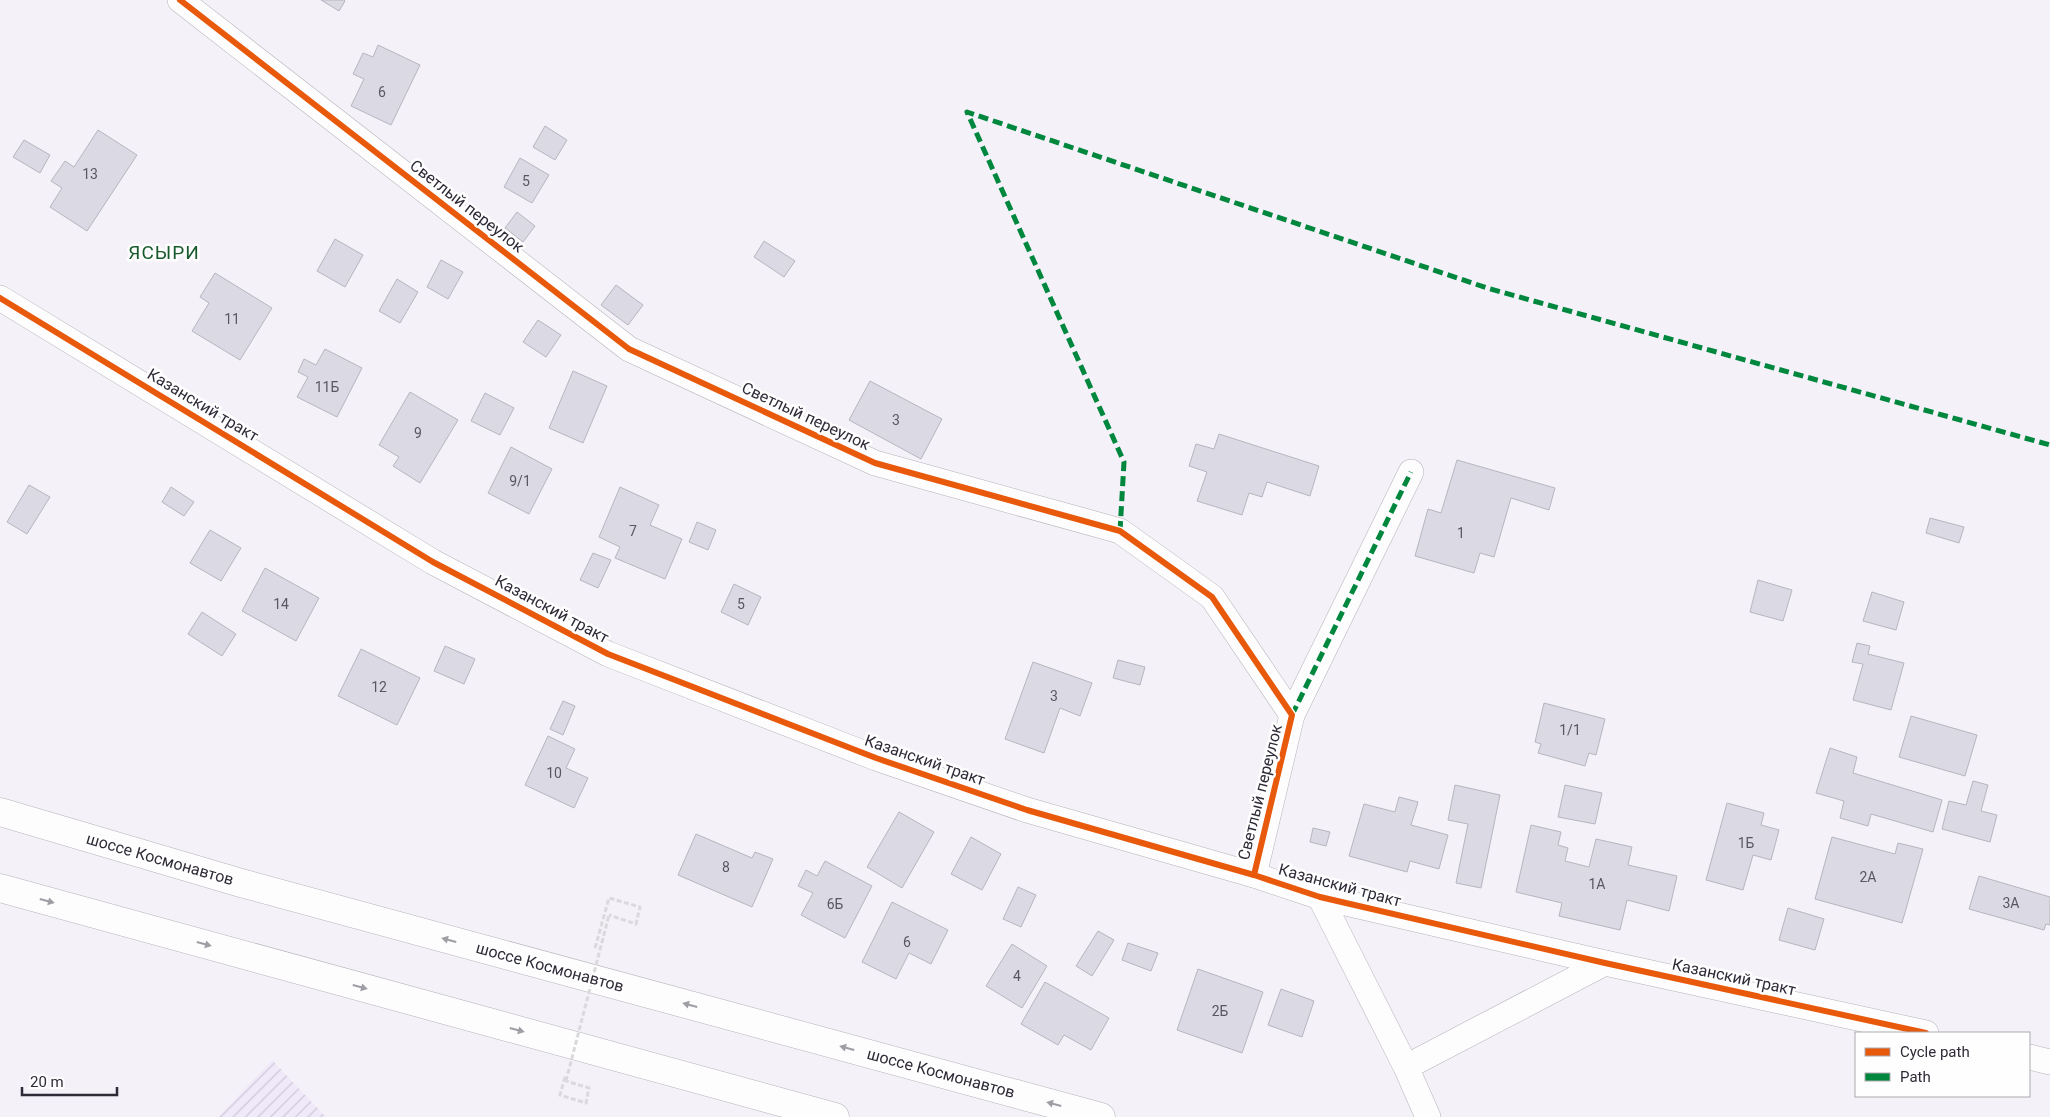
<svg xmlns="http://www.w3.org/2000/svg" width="2050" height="1117" font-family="Roboto,sans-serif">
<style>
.industrial{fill:url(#industrial-furrows)}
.building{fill:#dad9e4;stroke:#b6b6bf}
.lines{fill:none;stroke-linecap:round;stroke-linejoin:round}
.street-casing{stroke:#b6b2bb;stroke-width:26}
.primary-casing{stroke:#b6b2bb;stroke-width:29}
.path{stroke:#dad9dc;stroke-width:3;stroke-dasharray:5 2.5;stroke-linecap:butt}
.street{stroke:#fdfdfe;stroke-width:25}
.primary{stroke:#fdfdfe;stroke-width:28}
.path-bridge{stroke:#dad9dc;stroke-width:3;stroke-dasharray:5 2.5;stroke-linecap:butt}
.quiet{stroke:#00873e;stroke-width:5;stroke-dasharray:10 5;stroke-linecap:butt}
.cycleway-casing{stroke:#fefefe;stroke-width:9}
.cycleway{stroke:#e8590c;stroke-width:6}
.oneway{fill:#a09ea4}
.labels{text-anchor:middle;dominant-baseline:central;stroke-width:5;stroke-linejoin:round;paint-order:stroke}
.number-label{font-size:14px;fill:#5a5763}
.street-label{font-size:16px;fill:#2f2a37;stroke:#fefefe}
.quarter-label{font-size:19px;letter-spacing:1px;fill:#175b2d;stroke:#fefefe}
</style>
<defs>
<pattern id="industrial-furrows" width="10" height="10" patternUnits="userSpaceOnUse" patternTransform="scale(1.25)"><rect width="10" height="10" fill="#f0e9fa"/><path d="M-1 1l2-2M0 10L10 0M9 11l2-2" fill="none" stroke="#cec8d7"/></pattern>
</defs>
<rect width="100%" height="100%" fill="#f4f1f8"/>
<polygon class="industrial" points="272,1060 326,1117 218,1117"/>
<g class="building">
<polygon points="321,0 344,0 345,1 339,11"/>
<polygon points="378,45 420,65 391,125 351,106 364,79 353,74 363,53 373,57"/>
<polygon points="545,126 567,140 555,160 533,147"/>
<polygon points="98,130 137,155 87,231 50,207 62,188 51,181 65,161 74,167"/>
<polygon points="24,140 50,155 40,173 13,157"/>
<polygon points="520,158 549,175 532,203 504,187"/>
<polygon points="517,212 535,226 523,242 505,228"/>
<polygon points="335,239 363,255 345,287 317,271"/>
<polygon points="764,241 795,261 784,277 754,257"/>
<polygon points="441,260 463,272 448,299 427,287"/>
<polygon points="215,273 272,308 240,360 192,331 209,303 200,297"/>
<polygon points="397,279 418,292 400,323 379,311"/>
<polygon points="616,285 643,305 628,325 601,305"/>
<polygon points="538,320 561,335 546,357 523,342"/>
<polygon points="325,349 362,368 337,417 297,397 308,377 298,372 304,359 316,365"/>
<polygon points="573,371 607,386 583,443 549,428"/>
<polygon points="870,381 942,419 921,459 849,420"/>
<polygon points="410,392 458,420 420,483 393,466 399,457 379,445"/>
<polygon points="485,393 514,408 500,435 471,421"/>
<polygon points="1219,434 1319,466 1310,496 1267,482 1262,497 1249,493 1242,515 1197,501 1207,472 1189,466 1196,444 1214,449"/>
<polygon points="511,447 552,469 529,514 488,493"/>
<polygon points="1457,460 1555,488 1549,510 1511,498 1494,557 1480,553 1474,573 1415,556 1428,509 1441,513"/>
<polygon points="29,485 50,497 27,534 7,522"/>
<polygon points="171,487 194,502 184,516 162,502"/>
<polygon points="620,487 659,505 650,525 682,539 665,579 615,558 620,547 599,537"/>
<polygon points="1930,518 1964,527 1959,543 1926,533"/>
<polygon points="697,522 716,530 708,550 689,542"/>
<polygon points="210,530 241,548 221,581 190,563"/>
<polygon points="593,553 611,560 598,588 580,580"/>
<polygon points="265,568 319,598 296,641 242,611"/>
<polygon points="1758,580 1792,590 1783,621 1750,612"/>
<polygon points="734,584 761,597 748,625 721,612"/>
<polygon points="1872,592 1904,602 1896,630 1863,621"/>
<polygon points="202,612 236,634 222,656 188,634"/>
<polygon points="1857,643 1870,646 1868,654 1904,663 1891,710 1853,700 1863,664 1852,662"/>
<polygon points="445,646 475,659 464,684 434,671"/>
<polygon points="361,649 420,678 397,725 338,696"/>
<polygon points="1118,660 1145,667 1140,685 1113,678"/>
<polygon points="1033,662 1092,683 1080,716 1060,708 1044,753 1005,739"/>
<polygon points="563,701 575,706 563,735 550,729"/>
<polygon points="1544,703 1605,719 1596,755 1589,753 1585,766 1538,753 1541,744 1535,742"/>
<polygon points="1911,716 1977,735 1965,776 1899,757"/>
<polygon points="548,736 575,749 566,768 588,778 574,808 525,785"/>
<polygon points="1830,748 1857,757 1853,773 1942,800 1933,832 1871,814 1868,826 1840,818 1844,801 1816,793"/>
<polygon points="1973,781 1988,785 1981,811 1997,815 1990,842 1942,829 1949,801 1966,805"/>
<polygon points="1455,785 1500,795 1481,888 1456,883 1468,824 1448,820"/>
<polygon points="1565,785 1602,793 1595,824 1558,817"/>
<polygon points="1399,797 1418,802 1411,825 1448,835 1439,869 1410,861 1407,872 1349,856 1364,804 1395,812"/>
<polygon points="1727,803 1764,813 1761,825 1779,830 1771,860 1753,855 1743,890 1706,880"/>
<polygon points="899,812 934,832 902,888 867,867"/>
<polygon points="1531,825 1561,832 1558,845 1568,848 1565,861 1589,867 1596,839 1632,847 1628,865 1677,876 1669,911 1627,900 1620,930 1559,916 1562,903 1516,892"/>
<polygon points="1313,828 1330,832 1326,846 1310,842"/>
<polygon points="696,834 752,858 755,852 773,859 752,907 678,875"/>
<polygon points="971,837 1001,854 982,890 951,874"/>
<polygon points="1832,837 1895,854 1898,843 1923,849 1902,923 1815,899"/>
<polygon points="825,861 872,886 845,938 801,915 813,893 798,886 806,870 817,876"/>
<polygon points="1979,876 2050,897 2050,925 2046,924 2044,930 1969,909"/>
<polygon points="1018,887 1036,895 1021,927 1003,919"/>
<polygon points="892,902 948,930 931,964 909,953 896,979 862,962"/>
<polygon points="1788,908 1824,919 1815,950 1779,940"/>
<polygon points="1098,931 1114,940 1092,976 1076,966"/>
<polygon points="1128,943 1158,953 1151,971 1122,960"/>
<polygon points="1012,944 1047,966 1022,1008 986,986"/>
<polygon points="1198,969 1263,992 1242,1053 1177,1030"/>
<polygon points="1045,982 1109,1018 1091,1050 1064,1035 1058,1045 1021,1024"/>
<polygon points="1281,989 1314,1001 1302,1037 1268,1025"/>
</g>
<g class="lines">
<defs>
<g id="street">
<polyline points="180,0 629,349 875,463 1120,531 1212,597 1292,715 1254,875"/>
<polyline points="0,298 433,562 608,654 876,758 1027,810 1254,875 1320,897 1605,963 1926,1033"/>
<polyline points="1292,715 1411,472"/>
<polyline points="1320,897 1406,1067 1428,1117"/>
<polyline points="2029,1057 2050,1062"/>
<polyline points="1406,1067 1605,963"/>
</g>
<g id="primary">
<polyline points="0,812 241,883 1101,1117"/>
<polyline points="0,888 835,1117"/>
</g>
</defs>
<use href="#street" class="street-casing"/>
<use href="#primary" class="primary-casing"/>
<g class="path">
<polyline points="595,948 609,898 640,907 636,924 609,915"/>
<polyline points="565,1077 560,1095 586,1103 589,1088 566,1081"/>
</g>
<use href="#street" class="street"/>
<use href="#primary" class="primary"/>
<polyline class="path-bridge" points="566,1081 609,915"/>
<g class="quiet">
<polyline points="1120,531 1124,462 967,112 1487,288 2050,445"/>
<polyline points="1292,715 1411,472"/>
</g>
<defs>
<g id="cycleway">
<polyline points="180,0 629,349 875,463 1120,531 1212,597 1292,715 1254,875"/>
<polyline points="0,298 433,562 608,654 876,758 1027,810 1254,875 1320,897 1605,963 1926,1033"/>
</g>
</defs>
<use href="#cycleway" class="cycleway-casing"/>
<use href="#cycleway" class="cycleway"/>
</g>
<defs><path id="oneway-solid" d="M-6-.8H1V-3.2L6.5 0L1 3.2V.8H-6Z" transform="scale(1.25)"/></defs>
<g class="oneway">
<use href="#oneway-solid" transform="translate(47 901) rotate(15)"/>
<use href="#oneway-solid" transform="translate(449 940) rotate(-165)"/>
<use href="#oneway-solid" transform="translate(204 944) rotate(15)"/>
<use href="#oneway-solid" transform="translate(360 987) rotate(15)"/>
<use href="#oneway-solid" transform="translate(690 1005) rotate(-165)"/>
<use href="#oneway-solid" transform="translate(517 1030) rotate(15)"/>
<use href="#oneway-solid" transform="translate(847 1048) rotate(-165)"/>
<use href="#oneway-solid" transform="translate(1054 1104) rotate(-165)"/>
</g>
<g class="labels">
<g class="number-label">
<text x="382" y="92">6</text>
<text x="90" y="174">13</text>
<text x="526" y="181">5</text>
<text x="232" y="319">11</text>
<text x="327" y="387">11Б</text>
<text x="896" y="420">3</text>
<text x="418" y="433">9</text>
<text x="520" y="481">9/1</text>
<text x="633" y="531">7</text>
<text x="1461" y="533">1</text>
<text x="281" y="604">14</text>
<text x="741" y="604">5</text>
<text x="379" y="687">12</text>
<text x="1054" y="696">3</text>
<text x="1570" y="730">1/1</text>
<text x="554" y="773">10</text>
<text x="1746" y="843">1Б</text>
<text x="726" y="867">8</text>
<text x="1868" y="877">2А</text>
<text x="1597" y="884">1А</text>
<text x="2011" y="903">3А</text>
<text x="835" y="904">6Б</text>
<text x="907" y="942">6</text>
<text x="1017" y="976">4</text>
<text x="1220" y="1011">2Б</text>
</g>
<g class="street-label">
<text transform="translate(467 206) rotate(38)">Светлый переулок</text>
<text transform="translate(203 405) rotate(31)">Казанский тракт</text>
<text transform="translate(806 416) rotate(25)">Светлый переулок</text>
<text transform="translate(552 609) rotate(28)">Казанский тракт</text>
<text transform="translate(925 760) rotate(19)">Казанский тракт</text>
<text transform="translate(1260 792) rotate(-76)">Светлый переулок</text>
<text transform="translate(160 859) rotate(16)">шоссе Космонавтов</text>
<text transform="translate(1340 885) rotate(15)">Казанский тракт</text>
<text transform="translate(550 967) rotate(15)">шоссе Космонавтов</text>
<text transform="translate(1734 977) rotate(12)">Казанский тракт</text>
<text transform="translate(941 1073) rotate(15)">шоссе Космонавтов</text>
</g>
<g class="quarter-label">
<text x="164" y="252">ЯСЫРИ</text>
</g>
</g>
<rect x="1855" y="1032" width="175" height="65" fill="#fefefe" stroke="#aba9ae"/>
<rect x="1865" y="1048" width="25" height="8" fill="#e8590c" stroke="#aba9ae"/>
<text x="1900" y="1057" font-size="15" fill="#2f2a37">Cycle path</text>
<rect x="1865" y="1073" width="25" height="8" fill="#00873e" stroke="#aba9ae"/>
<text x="1900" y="1082" font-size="15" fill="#2f2a37">Path</text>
<path d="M22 1087v8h95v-8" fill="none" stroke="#2f2a37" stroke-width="2.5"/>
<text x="30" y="1087" font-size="15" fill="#2f2a37" stroke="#fefefe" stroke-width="4" paint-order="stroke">20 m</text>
</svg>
